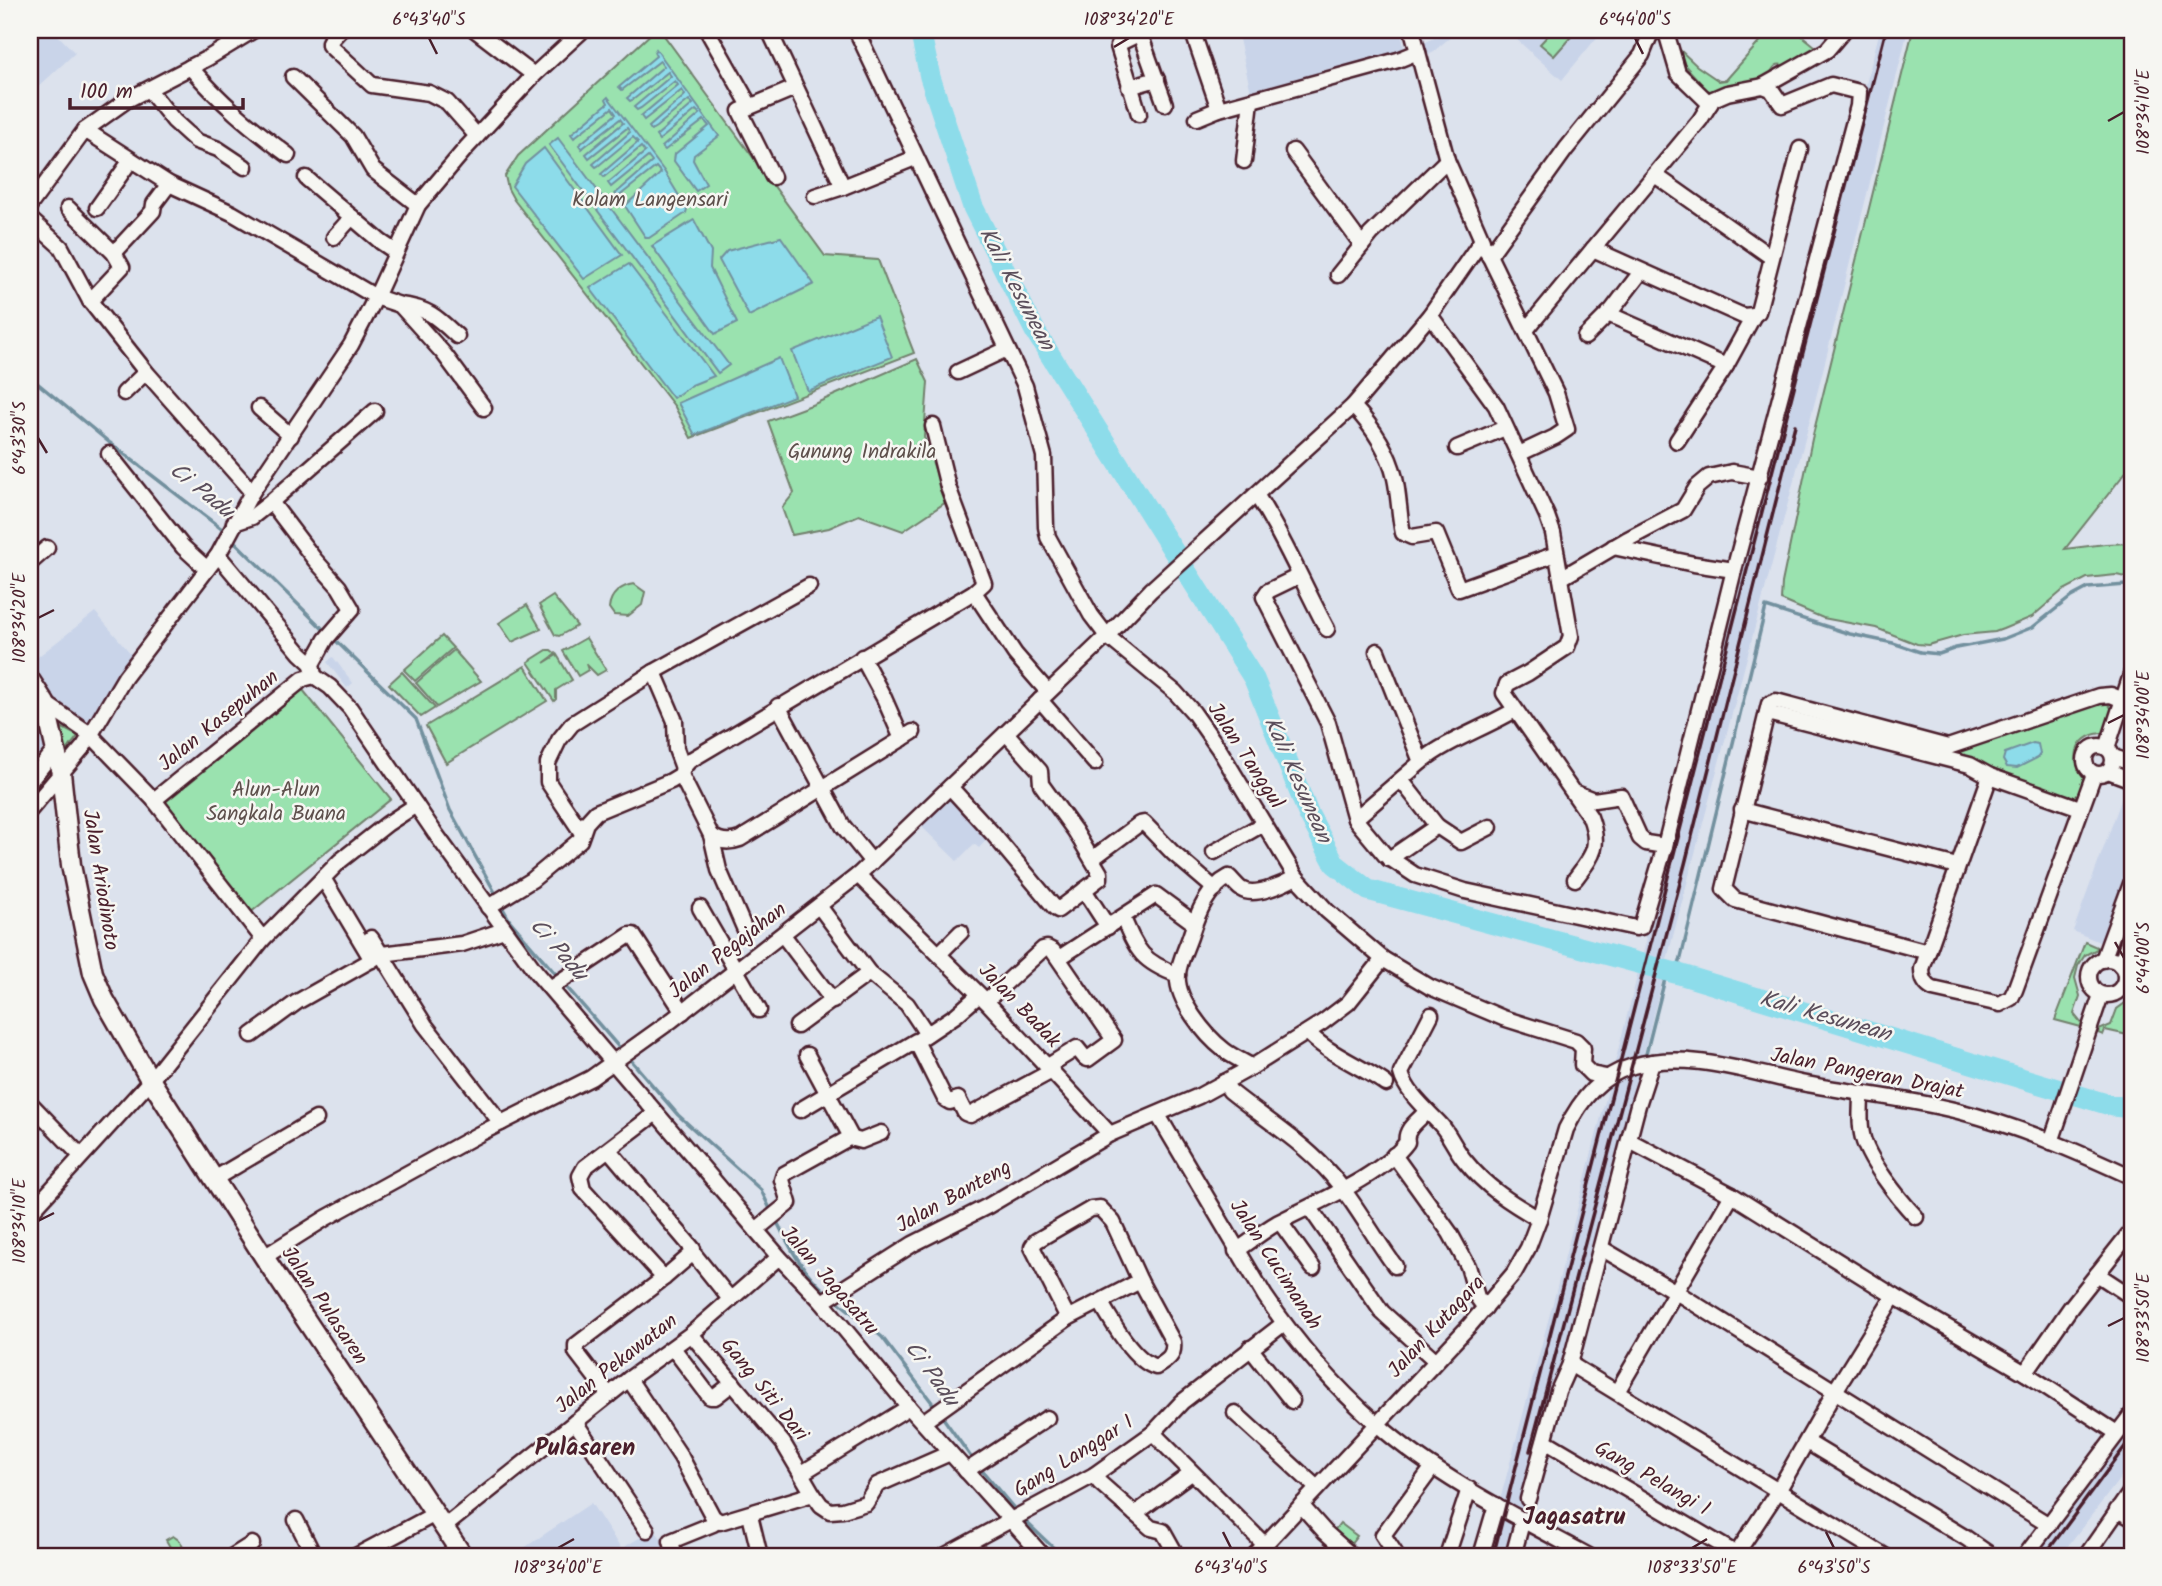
<svg xmlns="http://www.w3.org/2000/svg" width="2162" height="1586" font-family="Kalam,sans-serif">
<style>
.built{fill:#c9d4e9}
.green{fill:#9ae2af;stroke:#72806d;stroke-width:2}
.water{fill:#8ddcea;stroke:#72909e;stroke-width:2}
.lines{fill:none;stroke-linecap:round;stroke-linejoin:round}
.stream{stroke:#72909e;stroke-width:3.5}
.river{stroke:#8ddcea;stroke-width:21}
.minor-casing{stroke:#4a1f2b;stroke-width:19}
.major-casing{stroke:#4a1f2b;stroke-width:23}
.minor{stroke:#f6f6f2;stroke-width:14}
.major{stroke:#f6f6f2;stroke-width:18}
.rail{stroke:#4a1f2b;stroke-width:3.5}
.ticks{fill:none;stroke:#4a1f2b;stroke-width:2.5}
.labels{text-anchor:middle;dominant-baseline:central;stroke-width:5;stroke-linejoin:round;paint-order:stroke}
.park-label{font-size:21px;fill:#5e504c;stroke:#f6f6f2}
.street-label{font-size:21px;fill:#4a1f2b;stroke:#f6f6f2}
.water-label{font-size:23px;font-style:italic;fill:#5b4e5b;stroke:#f6f6f2}
.quarter-label{font-size:24px;font-weight:bold;fill:#4a1f2b;stroke:#f6f6f2}
.neatline{fill:none;stroke:#4a1f2b;stroke-width:2.5}
.ticks-label{font-size:18px;text-anchor:middle;fill:#4a1f2b}
</style>
<rect width="100%" height="100%" fill="#dce2ed"/>
<filter id="ink" filterUnits="userSpaceOnUse"><feTurbulence type="fractalNoise" baseFrequency=".0143" numOctaves="2"/><feDisplacementMap in="SourceGraphic" scale="14" xChannelSelector="R" yChannelSelector="G"/><feConvolveMatrix kernelMatrix="1 2 1 2 8 2 1 2 1" color-interpolation-filters="sRGB"/></filter>
<g filter="url(#ink)">
<g class="built">
<polygon points="30,30 53,30 75,53 36,89 30,85"/>
<polygon points="1262,30 1401,30 1404,49 1399,57 1252,97 1239,39 1263,33"/>
<polygon points="1448,30 1459,30 1434,51 1428,54 1424,42 1442,35"/>
<polygon points="1506,30 1603,30 1562,80"/>
<polygon points="1880,30 1908,30 1819,386 1673,936 1638,1076 1626,1141 1511,1556 1485,1556 1559,1280 1647,938 1645,937"/>
<polygon points="95,612 133,656 87,728 51,704 30,669 30,663"/>
<polygon points="333,657 353,683 347,688 327,662"/>
<polygon points="30,689 39,704 48,746 30,771"/>
<polygon points="2126,787 2132,789 2132,861 2102,943 2073,931"/>
<polygon points="954,795 990,836 979,848 974,844 957,861 922,827"/>
<polygon points="30,1106 49,1124 30,1141"/>
<polygon points="2132,1422 2132,1461 2118,1481 2060,1556 2033,1556"/>
<polygon points="591,1503 621,1549 654,1529 672,1553 668,1556 512,1556"/>
</g>
<g class="green">
<polygon points="655,30 660,30 825,256 878,260 914,353 691,438 675,407 514,200 508,189 505,176 518,156"/>
<polygon points="1553,30 1577,30 1554,56 1540,44"/>
<path d="M 1770,30 L 1795,30 L 1820,50 C 1813,54 1803,63 1795,65 C 1778,68 1779,56 1767,79 L 1713,92 L 1707,90 L 1680,60 L 1678,48 L 1697,66 L 1719,81 L 1726,80 Z"/>
<polygon points="1913,30 2132,30 2132,464 2065,549 2105,544 2132,543 2132,578 2116,575 2087,578 2062,591 2032,617 2003,629 1995,632 1963,635 1928,645 1917,644 1876,628 1823,618 1781,600 1782,583 1812,439"/>
<polygon points="917,359 928,382 924,437 946,502 903,531 859,515 829,528 792,535 782,508 794,493 768,421 814,404"/>
<path d="M 634,584 L 645,592 L 642,605 L 628,616 L 614,615 L 609,608 C 610,594 621,586 634,584 Z"/>
<polygon points="553,596 577,626 559,636 555,635 539,605"/>
<polygon points="527,605 541,629 512,642 499,623"/>
<polygon points="442,636 453,648 415,681 404,670"/>
<polygon points="586,638 606,670 597,675 586,664 588,670 578,676 563,651"/>
<polygon points="454,650 481,681 437,707 416,683"/>
<polygon points="547,650 551,650 556,654 544,663 557,655 572,680 556,690 556,699 554,701 528,662"/>
<polygon points="525,666 547,701 446,763 426,726"/>
<polygon points="402,672 435,708 421,717 389,684"/>
<polygon points="303,690 391,799 250,913 162,805"/>
<path d="M 2096,703 L 2108,704 L 2113,710 L 2106,733 C 2078,732 2067,758 2085,779 L 2080,792 L 2073,798 L 1993,770 L 1973,758 L 1953,752 Z"/>
<polygon points="57,725 78,736 65,753"/>
<polygon points="2085,942 2099,948 2085,955 2078,966 2075,978 2080,996 2074,1014 2082,1024 2081,1027 2055,1020"/>
<polygon points="2132,998 2132,1009 2129,1019 2132,1021 2132,1036 2105,1030 2103,1035 2098,1033 2099,1030 2111,1025 2117,1009"/>
<polygon points="1340,1523 1357,1536 1350,1545 1333,1532"/>
<polygon points="173,1536 180,1541 187,1556 175,1556 166,1540"/>
</g>
<g class="water">
<polygon points="656,49 719,136 694,155 693,160 706,184 696,191 674,161 675,154 709,126 704,120 669,147 665,150 662,147 700,114 696,110 663,137 659,140 656,136 693,104 689,100 656,127 651,130 649,127 682,98 685,95 682,90 648,117 644,120 641,116 678,85 675,81 641,108 637,110 634,107 671,76 668,72 634,99 630,101 627,98 664,66 660,61 622,90 619,87 656,56 654,52"/>
<polygon points="608,97 664,171 687,209 686,213 649,238 646,238 625,206 661,173 656,167 618,197 615,194 652,162 648,157 611,187 608,183 645,152 641,147 604,177 601,174 636,144 638,142 633,137 598,166 596,167 593,164 630,132 627,128 589,158 586,154 623,123 620,119 584,147 582,149 579,145 616,114 612,108 576,136 574,138 571,134 608,103 606,99"/>
<polygon points="558,138 729,365 718,373 549,145"/>
<polygon points="544,148 622,255 584,279 512,186 525,164"/>
<polygon points="694,220 711,252 710,268 737,323 715,334 652,246"/>
<polygon points="781,237 814,284 749,316 719,260 727,251"/>
<polygon points="629,264 714,376 692,385 673,398 590,288"/>
<polygon points="876,316 892,357 808,391 792,351"/>
<polygon points="779,358 794,396 695,435 678,403"/>
<polygon points="2033,743 2038,744 2040,754 2037,758 2017,768 2007,767 2003,760 2005,753"/>
</g>
<g class="lines">
<g class="stream">
<polyline points="30,377 110,443 227,533"/>
<polyline points="232,539 326,632"/>
<polyline points="332,637 416,719 450,810 498,898"/>
<polyline points="501,905 510,921 559,978"/>
<polyline points="1677,974 1766,607 1850,634 1893,643 1920,652 1939,654 1956,648 2003,639 2033,627 2071,597 2088,588 2126,585 2132,588"/>
<polyline points="564,984 623,1052"/>
<polyline points="629,1058 678,1115 761,1190 772,1213"/>
<polyline points="1645,1058 1667,971"/>
<path d="M 776,1220 C 789,1246 803,1273 827,1293"/>
<polyline points="836,1300 882,1337 937,1409"/>
<polyline points="941,1415 973,1460"/>
<polyline points="978,1466 1016,1511"/>
<polyline points="1023,1519 1062,1556"/>
</g>
<polyline class="river" points="920,30 930,77 973,207 1035,331 1254,679 1308,813 1335,864 1368,890 1679,974 2113,1106 2132,1108"/>
<defs>
<g id="minor">
<polyline points="340,30 329,42 329,45 372,85 429,93 447,102 477,136"/>
<polyline points="475,30 534,75"/>
<polyline points="707,30 750,106"/>
<polyline points="769,30 843,187"/>
<polyline points="856,30 1025,386 1044,456 1046,527 1048,537 1091,615 1107,636 1175,692 1193,712 1219,749 1296,877 1327,911 1383,959 1430,987 1503,1018 1576,1041 1583,1048 1582,1065 1591,1074 1606,1077"/>
<polyline points="1192,30 1219,109"/>
<polyline points="1140,34 1165,104"/>
<path d="M 190,67 C 221,103 249,126 288,155"/>
<polyline points="293,77 353,136 373,170 418,205"/>
<polyline points="1763,86 1827,50 1844,30"/>
<polyline points="1129,87 1157,79"/>
<polyline points="149,90 174,121 196,141 218,149 245,167"/>
<polyline points="1139,114 1118,46 1120,43 1147,30"/>
<polyline points="1197,118 1219,109 1398,60 1418,52"/>
<polyline points="85,130 169,184 232,213 376,297 400,305 444,354 484,408"/>
<polyline points="1293,151 1362,245"/>
<polyline points="1244,161 1251,101"/>
<polyline points="1655,175 1771,257"/>
<polyline points="773,177 740,111 795,88"/>
<polyline points="306,178 381,242 396,252"/>
<polyline points="815,196 843,187 915,158"/>
<polyline points="30,205 85,130 127,100 208,58 254,30"/>
<polyline points="68,208 114,253 122,267 90,301"/>
<polyline points="97,208 131,160"/>
<polyline points="30,219 61,247 90,301 146,372 252,492"/>
<polyline points="334,237 352,217"/>
<polyline points="1485,247 1556,393 1567,429 1555,437 1519,454"/>
<polyline points="114,253 153,211 154,204 169,184"/>
<polyline points="1489,256 1566,149 1642,55 1650,35 1657,31 1666,32 1678,73 1710,104"/>
<polyline points="1338,275 1371,234 1447,160"/>
<path d="M 400,305 C 428,308 437,317 457,336"/>
<polyline points="1608,314 1726,366"/>
<path d="M 1430,315 L 1496,406 L 1547,516 L 1553,533 L 1571,636 L 1567,647 L 1528,673 L 1507,684 L 1504,693 L 1590,817 C 1601,847 1593,855 1575,879"/>
<polyline points="1526,330 1593,249 1743,316 1754,315 1758,312 1800,149"/>
<polyline points="1585,337 1612,310 1641,272"/>
<polyline points="958,372 1007,349"/>
<polyline points="124,393 146,372"/>
<path d="M 1353,406 C 1373,427 1388,449 1395,478 C 1399,496 1399,515 1403,533 L 1412,537 L 1436,533 L 1459,589 L 1556,554"/>
<polyline points="259,408 291,436"/>
<polyline points="1677,441 1726,366 1754,315"/>
<polyline points="1457,448 1505,428"/>
<polyline points="109,454 183,547 207,569"/>
<path d="M 1257,496 C 1284,538 1303,584 1327,629"/>
<polyline points="271,502 315,560 339,587 352,609 326,639 312,664 314,676"/>
<polyline points="234,523 252,517 271,502 375,411"/>
<polyline points="1613,547 1694,564 1734,570"/>
<polyline points="218,555 300,653 312,664"/>
<polyline points="30,563 47,548"/>
<polyline points="1299,576 1268,591 1264,597 1328,723 1355,819 1385,855 1415,875 1465,891 1636,928 1641,927 1665,846 1734,570 1858,106 1859,92 1831,85 1782,105 1771,89 1763,86 1727,93 1713,99 1700,120 1593,249"/>
<polyline points="1561,578 1626,540 1683,510 1697,487 1709,477 1732,472 1760,477"/>
<polyline points="974,592 1015,654 1048,692"/>
<polyline points="862,657 884,698 902,739"/>
<polyline points="654,672 675,721 676,749 683,768"/>
<polyline points="1040,700 1095,763"/>
<polyline points="45,703 90,734 154,800 263,939"/>
<polyline points="778,706 843,826 872,862"/>
<polyline points="1767,713 1970,765 1990,776 2080,808"/>
<circle cx="2099" cy="760" r="14"/>
<polyline points="2107,748 2132,672"/>
<polyline points="2113,757 2132,763"/>
<path d="M 1421,762 C 1446,741 1485,728 1515,710"/>
<polyline points="2108,771 2132,780"/>
<path d="M 681,775 L 711,835 C 719,842 729,843 740,839 L 913,732"/>
<path d="M 1990,776 L 1922,969 C 1922,978 1925,985 1933,989 L 2000,1004 L 2011,998 L 2015,990 L 2094,774"/>
<polyline points="30,781 55,750"/>
<polyline points="950,787 993,834 1055,908 1058,910 1100,878 1100,873 1075,831 1041,784 1040,771 1006,733"/>
<polyline points="1576,793 1594,800 1621,796 1640,838 1646,843 1665,846"/>
<polyline points="154,800 303,679 314,676 330,687 350,708 435,833 536,972 779,1257 822,1302 909,1407 1043,1556"/>
<polyline points="30,810 84,746 125,677 218,555 252,492 351,345 376,297 418,205 467,147 534,75 583,30"/>
<polyline points="1742,810 1957,866"/>
<polyline points="1355,819 1421,762 1377,651"/>
<polyline points="1437,826 1461,842 1490,827"/>
<polyline points="582,833 548,782 548,763 559,740 572,724 654,672 809,586"/>
<polyline points="711,835 719,870 745,930"/>
<polyline points="1214,852 1263,824"/>
<polyline points="1092,859 1139,824 1144,823 1173,853 1215,889"/>
<polyline points="1389,859 1437,826 1401,780"/>
<polyline points="858,875 986,1001 1110,1134 1199,1096 1252,1067 1323,1022 1348,1003 1383,959"/>
<polyline points="323,878 372,960"/>
<polyline points="1084,890 1108,927"/>
<polyline points="819,906 869,973 907,1004 927,1034"/>
<polyline points="488,907 532,880 580,840 586,823 596,812 671,781 681,775 683,768 689,761 974,592 984,583 948,487 933,426"/>
<polyline points="700,908 759,1010"/>
<path d="M 1123,918 C 1137,951 1142,962 1178,975"/>
<polyline points="783,935 833,1001"/>
<polyline points="371,938 425,1025 501,1123"/>
<polyline points="1928,952 1735,900 1724,889 1769,704 1776,701 1948,747 2099,696 2111,695 2123,700"/>
<polyline points="939,954 961,932"/>
<polyline points="1059,958 1156,895 1194,923"/>
<circle cx="2107" cy="977" r="18"/>
<polyline points="2103,960 2132,881"/>
<polyline points="2120,965 2132,931"/>
<polyline points="550,988 630,935 633,935 683,1012"/>
<polyline points="986,1001 1043,949 1047,948 1053,951 1114,1040 1088,1059 1085,1058 1077,1048 1048,1066"/>
<path d="M 1431,1015 L 1401,1073 C 1406,1093 1428,1111 1441,1125 C 1450,1135 1456,1151 1466,1162 C 1486,1187 1511,1203 1539,1219"/>
<polyline points="797,1026 869,973"/>
<path d="M 1308,1032 C 1322,1051 1365,1068 1386,1084"/>
<polyline points="252,1035 297,1002 382,954 462,944 504,930"/>
<polyline points="920,1039 956,1015 979,995"/>
<polyline points="807,1055 851,1137"/>
<path d="M 1252,1067 C 1243,1061 1233,1057 1224,1050 C 1206,1036 1175,999 1178,974 C 1179,961 1187,947 1191,934 C 1198,912 1208,888 1229,877 C 1233,881 1237,886 1241,889 C 1254,898 1284,884 1296,877"/>
<path d="M 1224,1082 L 1230,1091 C 1262,1117 1298,1139 1326,1169 C 1353,1198 1372,1235 1395,1266"/>
<path d="M 1861,1095 C 1861,1107 1859,1121 1862,1134 C 1866,1158 1899,1199 1916,1217"/>
<polyline points="30,1103 81,1156"/>
<polyline points="800,1110 916,1041 945,1099 950,1102 958,1099 965,1113 970,1115 1052,1071"/>
<polyline points="656,1113 585,1167 580,1176 583,1189 664,1278"/>
<path d="M 1158,1115 L 1265,1296 C 1296,1342 1335,1387 1377,1424 C 1438,1478 1517,1517 1589,1556"/>
<polyline points="1630,1141 1732,1195 1894,1296 2025,1373 2117,1433"/>
<polyline points="2051,1142 2101,995"/>
<polyline points="609,1150 693,1249 693,1253 730,1299"/>
<polyline points="1394,1155 1450,1233 1468,1266 1477,1297 1485,1308"/>
<polyline points="214,1179 316,1119"/>
<polyline points="1310,1208 1382,1312 1435,1360"/>
<polyline points="30,1213 151,1080 263,939 340,861 387,824 416,805"/>
<polyline points="1280,1222 1313,1268"/>
<polyline points="756,1230 789,1203 782,1180 784,1174 849,1138 861,1141 881,1133"/>
<polyline points="1601,1248 1676,1292 2049,1525"/>
<path d="M 1236,1251 C 1250,1242 1263,1231 1277,1223 C 1315,1203 1382,1176 1407,1142 C 1404,1129 1419,1120 1427,1111"/>
<polyline points="264,1257 326,1218 479,1134 591,1078 672,1020 858,875 1107,636 1151,590 1353,406 1430,315 1482,240 1447,160 1412,30"/>
<polyline points="2097,1274 2132,1297"/>
<polyline points="822,1302 913,1244 988,1206 1110,1134"/>
<path d="M 1068,1318 L 1032,1247 L 1036,1241 L 1091,1209 L 1100,1208 L 1113,1222 L 1140,1281 L 1173,1342 C 1175,1356 1167,1360 1156,1367 C 1134,1361 1112,1322 1101,1303"/>
<polyline points="691,1334 783,1443 813,1494"/>
<polyline points="673,1348 710,1397 715,1397 733,1383"/>
<polyline points="1250,1348 1292,1401"/>
<polyline points="1570,1364 1885,1556"/>
<polyline points="2025,1373 2071,1307 2132,1230"/>
<polyline points="629,1379 681,1457 713,1517 720,1522 813,1494 821,1505 830,1511 843,1510 866,1503 877,1485 950,1453"/>
<polyline points="1617,1392 1732,1195"/>
<polyline points="609,1395 576,1352 576,1345 664,1278 693,1253"/>
<polyline points="1235,1413 1317,1488"/>
<polyline points="575,1422 647,1530"/>
<polyline points="923,1422 1068,1318 1140,1281"/>
<polyline points="1153,1433 1264,1544"/>
<polyline points="1545,1441 1740,1556"/>
<polyline points="1807,1442 1966,1538 1992,1556"/>
<polyline points="966,1471 1047,1418"/>
<polyline points="802,1473 909,1407"/>
<polyline points="1094,1475 1100,1483 1151,1528 1163,1531 1177,1556"/>
<polyline points="1528,1499 1558,1391 1570,1364 1638,1105 1652,1062"/>
<polyline points="1301,1505 1325,1532 1352,1556"/>
<polyline points="2117,1510 2132,1518"/>
<polyline points="1135,1514 1191,1473"/>
<polyline points="750,1515 760,1556"/>
<polyline points="296,1520 314,1556"/>
<polyline points="444,1527 629,1379 691,1334 779,1257"/>
<polyline points="233,1556 252,1544"/>
<polyline points="356,1556 435,1514"/>
<polyline points="675,1556 671,1541 713,1524 717,1521"/>
<polyline points="944,1556 1094,1475 1153,1433 1182,1402 1283,1324"/>
<path d="M 1254,1556 L 1470,1325 L 1514,1273 L 1528,1248 L 1539,1219 L 1566,1129 C 1581,1099 1599,1076 1633,1066 C 1687,1050 1747,1072 1801,1083 C 1853,1093 1907,1098 1958,1111 C 2018,1126 2076,1151 2132,1177"/>
<polyline points="1393,1556 1395,1553 1383,1535 1433,1467"/>
<polyline points="1447,1556 1469,1489"/>
<polyline points="1481,1556 1496,1505"/>
<polyline points="1513,1556 1523,1519"/>
<polyline points="1735,1556 1778,1491 1835,1391 1894,1296"/>
<polyline points="2025,1556 2132,1414"/>
<polyline points="2086,1556 2132,1490"/>
</g>
<polyline id="major" points="30,680 45,703 61,773 71,865 93,973 104,999 148,1076 264,1257 463,1556"/>
</defs>
<use href="#minor" class="minor-casing"/>
<use href="#major" class="major-casing"/>
<use href="#minor" class="minor"/>
<use href="#major" class="major"/>
<g class="rail">
<polyline points="1530,1451 1685,864 1795,425"/>
<polyline points="1493,1556 1886,30"/>
<polyline points="2044,1556 2132,1437"/>
</g>
</g>
</g>
<path class="ticks" d="M 429,38 L 437,54M 1635,38 L 1643,54M 1114,47 L 1129,38M 2108,121 L 2124,112M 38,438 L 47,453M 38,618 L 54,610M 2108,723 L 2124,715M 2115,942 L 2124,958M 38,1221 L 54,1213M 2108,1326 L 2124,1318M 1223,1532 L 1231,1548M 1826,1532 L 1834,1548M 558,1548 L 574,1539M 1692,1548 L 1707,1539"/>
<g class="labels">
<g class="park-label">
<text x="650" y="200">Kolam Langensari</text>
<text x="862" y="452">Gunung Indrakila</text>
<text x="276" y="790">Alun-Alun<tspan x="276" dy="24">Sangkala Buana</tspan></text>
</g>
<g class="street-label">
<text transform="translate(219 721) rotate(-39)">Jalan Kasepuhan</text>
<text transform="translate(1245 756) rotate(57)">Jalan Tanggul</text>
<text transform="translate(100 880) rotate(81)">Jalan Ariodinoto</text>
<text transform="translate(728 951) rotate(-38)">Jalan Pegajahan</text>
<text transform="translate(1019 1006) rotate(46)">Jalan Badak</text>
<text transform="translate(1867 1074) rotate(11)">Jalan Pangeran Drajat</text>
<text transform="translate(954 1197) rotate(-29)">Jalan Banteng</text>
<text transform="translate(1275 1265) rotate(57)">Jalan Cucimanah</text>
<text transform="translate(829 1281) rotate(49)">Jalan Jagasatru</text>
<text transform="translate(324 1306) rotate(56)">Jalan Pulasaren</text>
<text transform="translate(1437 1327) rotate(-47)">Jalan Kutagara</text>
<text transform="translate(617 1364) rotate(-38)">Jalan Pekawatan</text>
<text transform="translate(764 1390) rotate(51)">Gang Siti Dari</text>
<text transform="translate(1074 1457) rotate(-32)">Gang Langgar I</text>
<text transform="translate(1652 1479) rotate(30)">Gang Pelangi 1</text>
</g>
<g class="water-label">
<text transform="translate(1016 289) rotate(62)">Kali Kesunean</text>
<text transform="translate(201 491) rotate(39)">Ci Padu</text>
<text transform="translate(1297 780) rotate(66)">Kali Kesunean</text>
<text transform="translate(558 950) rotate(49)">Ci Padu</text>
<text transform="translate(1825 1017) rotate(16)">Kali Kesunean</text>
<text transform="translate(931 1374) rotate(54)">Ci Padu</text>
</g>
<g class="quarter-label">
<text x="585" y="1448">Pulasaren</text>
<text x="1574" y="1517">Jagasatru</text>
</g>
</g>
<rect width="2162" height="1586" fill="none" stroke="#f6f6f2" stroke-width="77"/>
<path d="M70 98v10h173v-10" fill="none" stroke="#4a1f2b" stroke-width="3.5"/>
<text x="80" y="98" font-size="21" fill="#4a1f2b" stroke="#f6f6f2" stroke-width="5" paint-order="stroke">100 m</text>
<rect x="38" y="38" width="2086" height="1510" class="neatline"/>
<g class="ticks-label">
<text x="429" y="25">6°43'40"S</text>
<text x="1129" y="25">108°34'20"E</text>
<text x="1635" y="25">6°44'00"S</text>
<text transform="translate(2143 112) rotate(-90)" y="6">108°34'10"E</text>
<text transform="translate(19 438) rotate(-90)" y="6">6°43'30"S</text>
<text transform="translate(19 618) rotate(-90)" y="6">108°34'20"E</text>
<text transform="translate(2143 715) rotate(-90)" y="6">108°34'00"E</text>
<text transform="translate(2143 958) rotate(-90)" y="6">6°44'00"S</text>
<text transform="translate(19 1221) rotate(-90)" y="6">108°34'10"E</text>
<text transform="translate(2143 1318) rotate(-90)" y="6">108°33'50"E</text>
<text x="558" y="1573">108°34'00"E</text>
<text x="1231" y="1573">6°43'40"S</text>
<text x="1692" y="1573">108°33'50"E</text>
<text x="1834" y="1573">6°43'50"S</text>
</g>
</svg>
